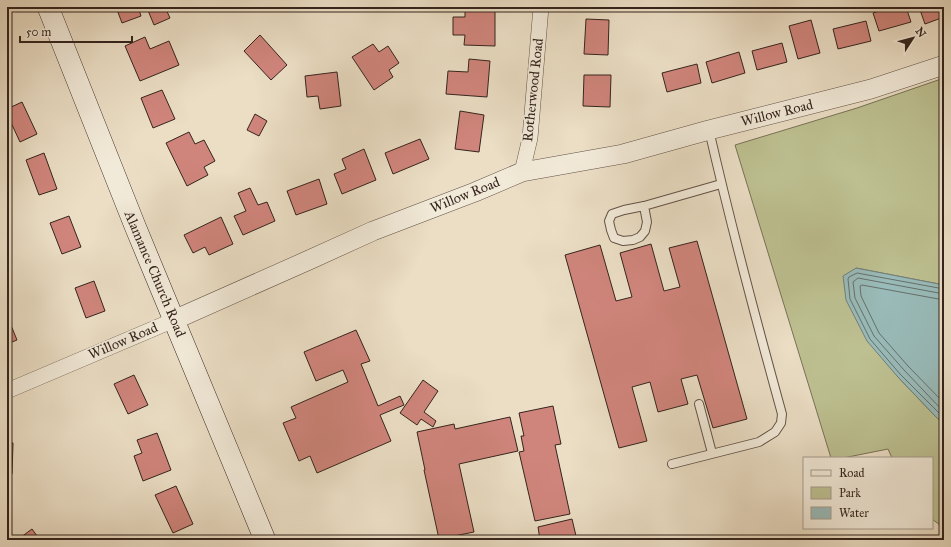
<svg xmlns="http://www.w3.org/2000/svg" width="951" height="547" font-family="'IM FELL Great Primer',serif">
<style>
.green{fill:#bdc091;stroke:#787257}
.water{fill:#99bbb9;stroke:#717f7b}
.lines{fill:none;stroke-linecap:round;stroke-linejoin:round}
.shore{stroke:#66706b;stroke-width:1}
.building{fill:#d0857c;stroke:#34241d}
.service-casing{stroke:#625247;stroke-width:10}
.minor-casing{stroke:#625247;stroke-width:16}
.tertiary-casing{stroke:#625247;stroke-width:20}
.secondary-casing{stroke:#34241d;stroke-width:22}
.service{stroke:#f2ead9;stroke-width:8}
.minor{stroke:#f2ead9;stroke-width:15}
.tertiary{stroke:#f2ead9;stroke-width:19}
.secondary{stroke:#f2ead9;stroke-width:21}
.labels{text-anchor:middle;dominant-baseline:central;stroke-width:3.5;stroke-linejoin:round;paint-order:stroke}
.street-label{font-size:14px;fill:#34241d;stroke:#f2ead9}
</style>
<rect width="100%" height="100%" fill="#ebdec5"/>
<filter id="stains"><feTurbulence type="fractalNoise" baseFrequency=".005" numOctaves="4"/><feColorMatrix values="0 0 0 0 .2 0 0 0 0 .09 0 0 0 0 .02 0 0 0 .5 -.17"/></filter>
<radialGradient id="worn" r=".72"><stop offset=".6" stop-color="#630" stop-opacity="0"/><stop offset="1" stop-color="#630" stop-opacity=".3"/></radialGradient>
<polygon class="green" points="944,78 944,285 856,268 897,376 937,418 944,423 944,528 932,519 932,458 892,458 888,449 843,458 831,458 735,145 857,108"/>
<polygon class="water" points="856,268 944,285 944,423 937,418 897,376 867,341 846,300 843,276"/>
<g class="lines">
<g class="shore">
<polyline points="944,289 857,273 849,277 848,279 850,299 870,339 900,374 944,418"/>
<polyline points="944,294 858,278 853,282 855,298 874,336 904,370 944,412"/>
<polyline points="944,300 862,285 860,286 861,296 879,333 908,366 944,403"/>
</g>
</g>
<g class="building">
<polygon points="116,7 138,7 141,16 122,23"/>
<polygon points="148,7 165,7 170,18 154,25 147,8"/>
<polygon points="892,7 906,7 911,22 879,31 873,13"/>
<polygon points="919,7 944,7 944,17 925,24"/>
<polygon points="465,8 495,9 495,46 464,45 465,35 453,35 453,17 465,17"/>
<polygon points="586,19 609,20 608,55 584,54"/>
<polygon points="811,20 820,53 798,59 789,26"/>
<polygon points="866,21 871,41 838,49 833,29"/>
<polygon points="260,35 287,65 271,80 244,51"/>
<polygon points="145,37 150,49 169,41 179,65 140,81 125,46"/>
<polygon points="782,43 787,62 757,70 752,51"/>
<polygon points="373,44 379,52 388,46 399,63 389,70 393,77 374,90 352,57"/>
<polygon points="739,52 745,73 712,83 706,62"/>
<polygon points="469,59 490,61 487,97 446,94 448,71 468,72"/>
<polygon points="697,64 701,83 667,92 662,73"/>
<polygon points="337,72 341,106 320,109 318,96 307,97 305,76"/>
<polygon points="584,75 611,75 610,107 583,106"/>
<polygon points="162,90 175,119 153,128 141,98"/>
<polygon points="22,102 37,134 20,142 7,114 7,109"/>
<polygon points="460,111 484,115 479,152 455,149"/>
<polygon points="255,114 267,121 259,136 247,130"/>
<polygon points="189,132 195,144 204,140 215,161 204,167 208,175 187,186 166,143"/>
<polygon points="420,139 429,159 393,174 385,153"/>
<polygon points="364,149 376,180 342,194 334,174 346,169 342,159"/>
<polygon points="44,153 57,189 39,195 26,160"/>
<polygon points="319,179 327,204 296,215 287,191"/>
<polygon points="250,188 258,205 267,202 275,221 243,235 234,216 246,211 238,193"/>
<polygon points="69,216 81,247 62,254 50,223"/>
<polygon points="221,217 233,244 209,255 205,247 193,253 184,235"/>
<polygon points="697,241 747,419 713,428 697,375 681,379 688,404 658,412 650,382 632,387 647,441 619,448 565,255 600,245 616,301 632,297 620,253 651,244 664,291 680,287 669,248"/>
<polygon points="94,281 105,311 86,318 75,288"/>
<polygon points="8,318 17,340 7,344 7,319"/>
<polygon points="356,330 370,361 361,364 378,406 400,396 404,405 380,415 391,441 317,473 310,456 299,461 283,423 296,418 291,407 348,382 343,370 316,381 304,352"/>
<polygon points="134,375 148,405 128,414 114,384"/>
<polygon points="423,380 438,391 424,412 436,421 433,427 421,419 417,425 400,413"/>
<polygon points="553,406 561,444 555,445 570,514 535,521 519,452 524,451 521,436 524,436 519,413"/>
<polygon points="510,417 518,451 459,464 474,532 439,539 424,470 425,470 417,432 454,424 455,429"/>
<polygon points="157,433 171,470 143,481 134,456 142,453 137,440"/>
<polygon points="7,443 13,443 12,474 7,474"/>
<polygon points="176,486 193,524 173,533 155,495"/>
<polygon points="572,519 577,540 540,540 538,527"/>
<polygon points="32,529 40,540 17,540"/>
</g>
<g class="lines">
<defs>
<g id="service">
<polyline points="644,206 647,222 645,231 640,237 633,240 623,241 614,238 611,230 609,221 612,214 624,210 644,206 721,184"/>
<polyline points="699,404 712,453"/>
<path d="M 672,464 L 759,442 L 775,432 L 781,423 L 782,414 C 756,320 731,226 709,130"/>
</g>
<g id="minor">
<polyline points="522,172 530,138 541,7"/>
<polyline points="7,391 174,320"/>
</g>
<polyline id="tertiary" points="174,320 309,260 373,231 475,192 522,172 623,154 709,130 871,89 944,65"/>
<polyline id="secondary" points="48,7 135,226 265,540"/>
</defs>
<use href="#service" class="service-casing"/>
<use href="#minor" class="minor-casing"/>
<use href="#tertiary" class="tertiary-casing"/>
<use href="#secondary" class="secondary-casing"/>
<use href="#service" class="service"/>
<use href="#minor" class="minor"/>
<use href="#tertiary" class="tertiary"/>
<use href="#secondary" class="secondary"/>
</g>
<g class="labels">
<g class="street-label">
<text transform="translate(533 90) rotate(-84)">Rotherwood Road</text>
<text transform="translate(777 113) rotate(-14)">Willow Road</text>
<text transform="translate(465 195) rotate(-22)">Willow Road</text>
<text transform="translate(155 274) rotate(67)">Alamance Church Road</text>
<text transform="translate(123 341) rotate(-23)">Willow Road</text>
</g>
</g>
<rect width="951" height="547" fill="none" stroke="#ebdec5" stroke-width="24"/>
<rect x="8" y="8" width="935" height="531" fill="none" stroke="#34241d" stroke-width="2"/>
<rect x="12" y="12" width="927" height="523" fill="none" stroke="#34241d"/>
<rect x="803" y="457" width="130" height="72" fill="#f2ead9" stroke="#a69b8e"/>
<rect x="811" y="470" width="20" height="6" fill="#f2ead9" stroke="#a69b8e"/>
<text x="839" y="477" font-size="12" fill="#34241d">Road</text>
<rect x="811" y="487" width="20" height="12" fill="#bdc091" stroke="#a69b8e"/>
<text x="839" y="497" font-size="12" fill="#34241d">Park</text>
<rect x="811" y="507" width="20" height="12" fill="#99bbb9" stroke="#a69b8e"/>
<text x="839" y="517" font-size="12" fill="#34241d">Water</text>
<g transform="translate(913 38) rotate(54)" stroke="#f2ead9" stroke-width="3" paint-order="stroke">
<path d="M0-3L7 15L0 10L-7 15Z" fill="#34241d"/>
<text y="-6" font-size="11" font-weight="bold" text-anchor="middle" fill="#34241d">N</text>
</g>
<path d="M20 36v6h112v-6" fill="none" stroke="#34241d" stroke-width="2"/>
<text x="26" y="36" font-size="12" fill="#34241d" stroke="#f2ead9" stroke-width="3" paint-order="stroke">50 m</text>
<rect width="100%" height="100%" filter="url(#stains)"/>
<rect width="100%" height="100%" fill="url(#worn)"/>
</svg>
